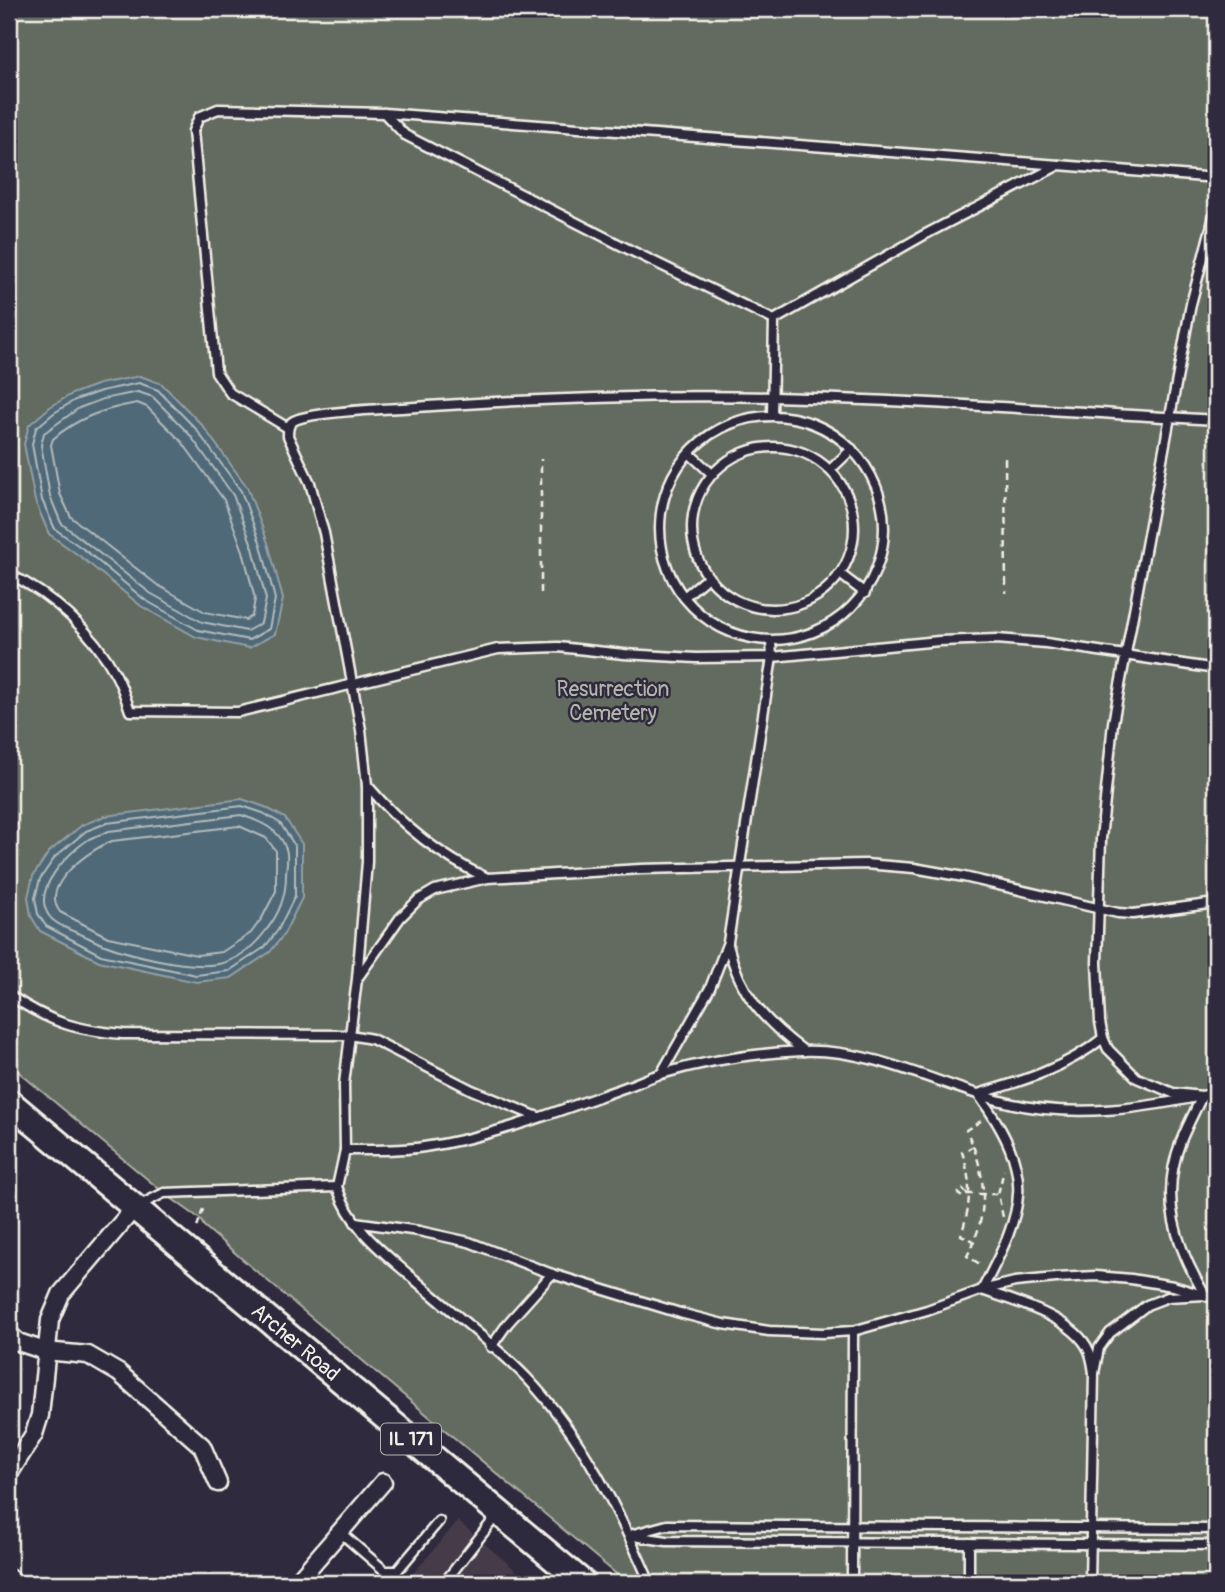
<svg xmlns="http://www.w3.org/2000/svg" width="1225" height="1592" font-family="Pangolin,sans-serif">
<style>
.built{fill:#453a49}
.green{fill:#636b5f;stroke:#acaea4;stroke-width:2}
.water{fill:#506978;stroke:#929fa5;stroke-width:2}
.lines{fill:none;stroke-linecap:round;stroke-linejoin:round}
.shore{stroke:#b2bbbb;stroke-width:2}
.service-casing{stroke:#f4f1e8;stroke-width:13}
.minor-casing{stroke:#f4f1e8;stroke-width:21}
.primary-casing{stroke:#f4f1e8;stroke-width:30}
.path{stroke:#f4f1e8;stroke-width:2.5;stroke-dasharray:7 5;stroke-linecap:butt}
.service{stroke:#2f2a3d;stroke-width:8}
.minor{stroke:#2f2a3d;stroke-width:16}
.primary{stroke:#2f2a3d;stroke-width:24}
.labels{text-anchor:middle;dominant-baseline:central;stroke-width:5;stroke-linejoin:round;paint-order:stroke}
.shield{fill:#2f2a3d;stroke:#b9b5b5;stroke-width:2}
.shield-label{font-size:19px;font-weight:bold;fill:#f4f1e8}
.park-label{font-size:21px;fill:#b3b5aa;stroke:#2f2a3d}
.street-label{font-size:21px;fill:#f4f1e8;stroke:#2f2a3d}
</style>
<rect width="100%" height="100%" fill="#2f2a3d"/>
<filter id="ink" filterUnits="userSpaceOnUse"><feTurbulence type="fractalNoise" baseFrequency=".0143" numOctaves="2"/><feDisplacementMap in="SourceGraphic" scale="14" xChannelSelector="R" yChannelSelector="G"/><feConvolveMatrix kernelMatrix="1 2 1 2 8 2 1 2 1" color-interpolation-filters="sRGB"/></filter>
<g filter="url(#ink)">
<polygon class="built" points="458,1521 531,1583 405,1583"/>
<polygon class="green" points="9,9 1216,9 1216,1583 627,1583 256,1271 204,1226 200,1219 164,1193 9,1064"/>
<g class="water">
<polygon points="140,376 162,384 202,425 247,487 268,543 283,599 275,634 249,648 196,637 141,606 81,557 49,534 35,501 24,444 29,425 50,407 72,394 99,384"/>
<polygon points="242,799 265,807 285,818 302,844 302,898 284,934 270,952 231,978 196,982 99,961 40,931 31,916 28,897 33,876 49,852 82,825 105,816"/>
</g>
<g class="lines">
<g class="shore">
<polygon points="139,383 158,390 196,429 241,491 261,545 275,599 269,629 249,640 198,630 145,600 86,551 55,529 42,500 32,444 36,428 54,413 75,400 101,391"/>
<polygon points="138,392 153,397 190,435 233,495 253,548 266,599 261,623 247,631 202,622 150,593 61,523 50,496 41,445 44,433 79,408 103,399"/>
<path d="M 137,403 L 147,407 L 182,442 L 224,500 L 243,551 L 255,599 L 252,616 L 246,620 L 205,612 L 156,584 L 71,517 L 60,494 L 51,445 L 53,439 C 78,417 105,409 137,403 Z"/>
<polygon points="242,806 263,813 280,823 295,846 295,896 278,930 265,947 229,971 196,975 101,955 46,926 38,914 35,898 40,879 55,857 86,831 107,823"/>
<path d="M 241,815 C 259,821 280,829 286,849 C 289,856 286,868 286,875 C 286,896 280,913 267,929 C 257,943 243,956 226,962 C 195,973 115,952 87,937 C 76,932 57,926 50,917 C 29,891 69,852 89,839 C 95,836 103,834 109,831 Z"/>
<path d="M 239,826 L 266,838 L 276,851 L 276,891 L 262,918 L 251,933 L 222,952 L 197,955 L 108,937 L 60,912 C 39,885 91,849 112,841 Z"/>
</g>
<defs>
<g id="service">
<polyline points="384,113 405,135 634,252 774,320"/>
<polyline points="772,415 774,320 924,235 1059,165 1216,178"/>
<circle cx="772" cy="528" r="112"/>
<polyline points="288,428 230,393 216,372 193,131 199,117 218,109 384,113 1059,165"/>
<circle cx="773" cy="528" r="81"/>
<polyline points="689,453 712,474"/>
<polyline points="830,470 852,449"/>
<path d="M 9,574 C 53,595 93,632 116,675 C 122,686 126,699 130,711 L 238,712 L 498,649 L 558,647 L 624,654 L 696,658 L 772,657 L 939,641 L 997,639 L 1046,643 L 1216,669"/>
<polyline points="840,574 865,593"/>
<polyline points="684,597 708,577"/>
<path d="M 367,785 C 401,825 439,856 487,878"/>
<path d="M 728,945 C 740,995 764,1021 804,1051"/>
<polyline points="359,976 400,918 418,900 435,890 487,878 641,869 865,864 914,868 964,877 1118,913 1133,914 1216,903"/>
<path d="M 9,995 C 50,1022 74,1030 123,1034 L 350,1035 L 372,1039 L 472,1090 L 538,1117"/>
<polyline points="661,1074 710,988 728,942 772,657 771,642"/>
<path d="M 345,1150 C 371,1150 398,1151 424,1147 C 493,1137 561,1110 626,1087 C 638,1083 649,1077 661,1074 C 705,1061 756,1053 802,1051 C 871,1048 936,1084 1001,1101 C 1071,1120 1147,1108 1216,1093"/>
<path d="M 337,1187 L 345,1150 L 344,1084 L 357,979 L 367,862 L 367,785 L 361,730 L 324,533 L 310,483 L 288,436 C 288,431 288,425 292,422 C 304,412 383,409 402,408 C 525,399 649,394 772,397 C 920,400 1068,412 1216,420"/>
<polyline points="9,1193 12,1190"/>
<path d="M 138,1206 L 164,1193 L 337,1187 C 352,1230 382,1251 415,1280 C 452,1312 493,1343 527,1378 C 583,1437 618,1510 650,1583"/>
<polyline points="355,1222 419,1231 469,1242 552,1274 680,1313 723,1324 769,1331 823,1333 853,1331 927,1310 982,1290 1015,1282 1056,1278 1096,1276 1131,1279 1173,1286 1216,1299"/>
<polyline points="491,1347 508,1323 552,1274"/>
<path d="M 1094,1373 L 1099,1348 L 1110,1333 L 1147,1305 L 1168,1297 L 1205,1295 C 1176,1246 1159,1198 1181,1141 C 1187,1126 1195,1111 1202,1096 L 1173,1093 L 1137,1078 L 1108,1049 L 1103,1038 L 1100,1022 L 1097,963 L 1101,839 L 1113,723 L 1191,304 L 1216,209"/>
<polyline points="341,1533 385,1571 397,1571 439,1521"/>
<polyline points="630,1535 667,1525 1216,1529"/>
<polyline points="633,1536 667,1541 1216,1545"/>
<polyline points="444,1583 497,1515"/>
<polyline points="852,1583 853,1331"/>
<polyline points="969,1583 969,1543"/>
<path d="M 1090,1583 L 1094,1373 C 1093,1366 1092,1358 1089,1351 C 1075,1318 1014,1301 982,1290 C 1026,1206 1036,1175 978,1094 C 1023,1081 1066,1068 1103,1038"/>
</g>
<g id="minor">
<polyline points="9,1334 18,1342 45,1351 88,1355 119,1373 202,1446 218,1483"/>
<polyline points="9,1474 34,1434 40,1415 50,1320 61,1294 135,1207"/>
<polyline points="9,1578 15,1583"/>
<polyline points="296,1583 383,1482"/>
</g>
<g id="primary">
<path id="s1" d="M 9,1102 L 583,1583"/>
</g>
</defs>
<use href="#service" class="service-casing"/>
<use href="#minor" class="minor-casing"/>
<use href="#primary" class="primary-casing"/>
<g class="path">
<polyline points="1005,458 1006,593"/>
<polyline points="541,593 541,459"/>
<path d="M 981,1121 L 966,1130 C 987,1172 990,1214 967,1256 L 983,1266"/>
<path d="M 974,1146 L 962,1152 C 972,1181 971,1206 961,1235 L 974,1241"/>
<polyline points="967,1194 963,1189 961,1189 958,1194 962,1197 967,1194 998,1194"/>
<polyline points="1003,1217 998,1194 1004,1170"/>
<polyline points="197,1227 203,1209"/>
</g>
<use href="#service" class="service"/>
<use href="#minor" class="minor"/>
<use href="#primary" class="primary"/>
</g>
</g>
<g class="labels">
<rect class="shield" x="381" y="1423.5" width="60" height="31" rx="5"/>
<g class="shield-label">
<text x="411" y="1439">IL 171</text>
</g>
<g class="park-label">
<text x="613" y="689">Resurrection<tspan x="613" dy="24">Cemetery</tspan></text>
</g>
<g class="street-label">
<text stroke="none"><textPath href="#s1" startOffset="374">Archer Road</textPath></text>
</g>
</g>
<rect width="1225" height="1592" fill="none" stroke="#2f2a3d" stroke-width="35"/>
<rect x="18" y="18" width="1190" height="1557" fill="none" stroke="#f4f1e8" stroke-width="2.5" filter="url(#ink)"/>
</svg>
